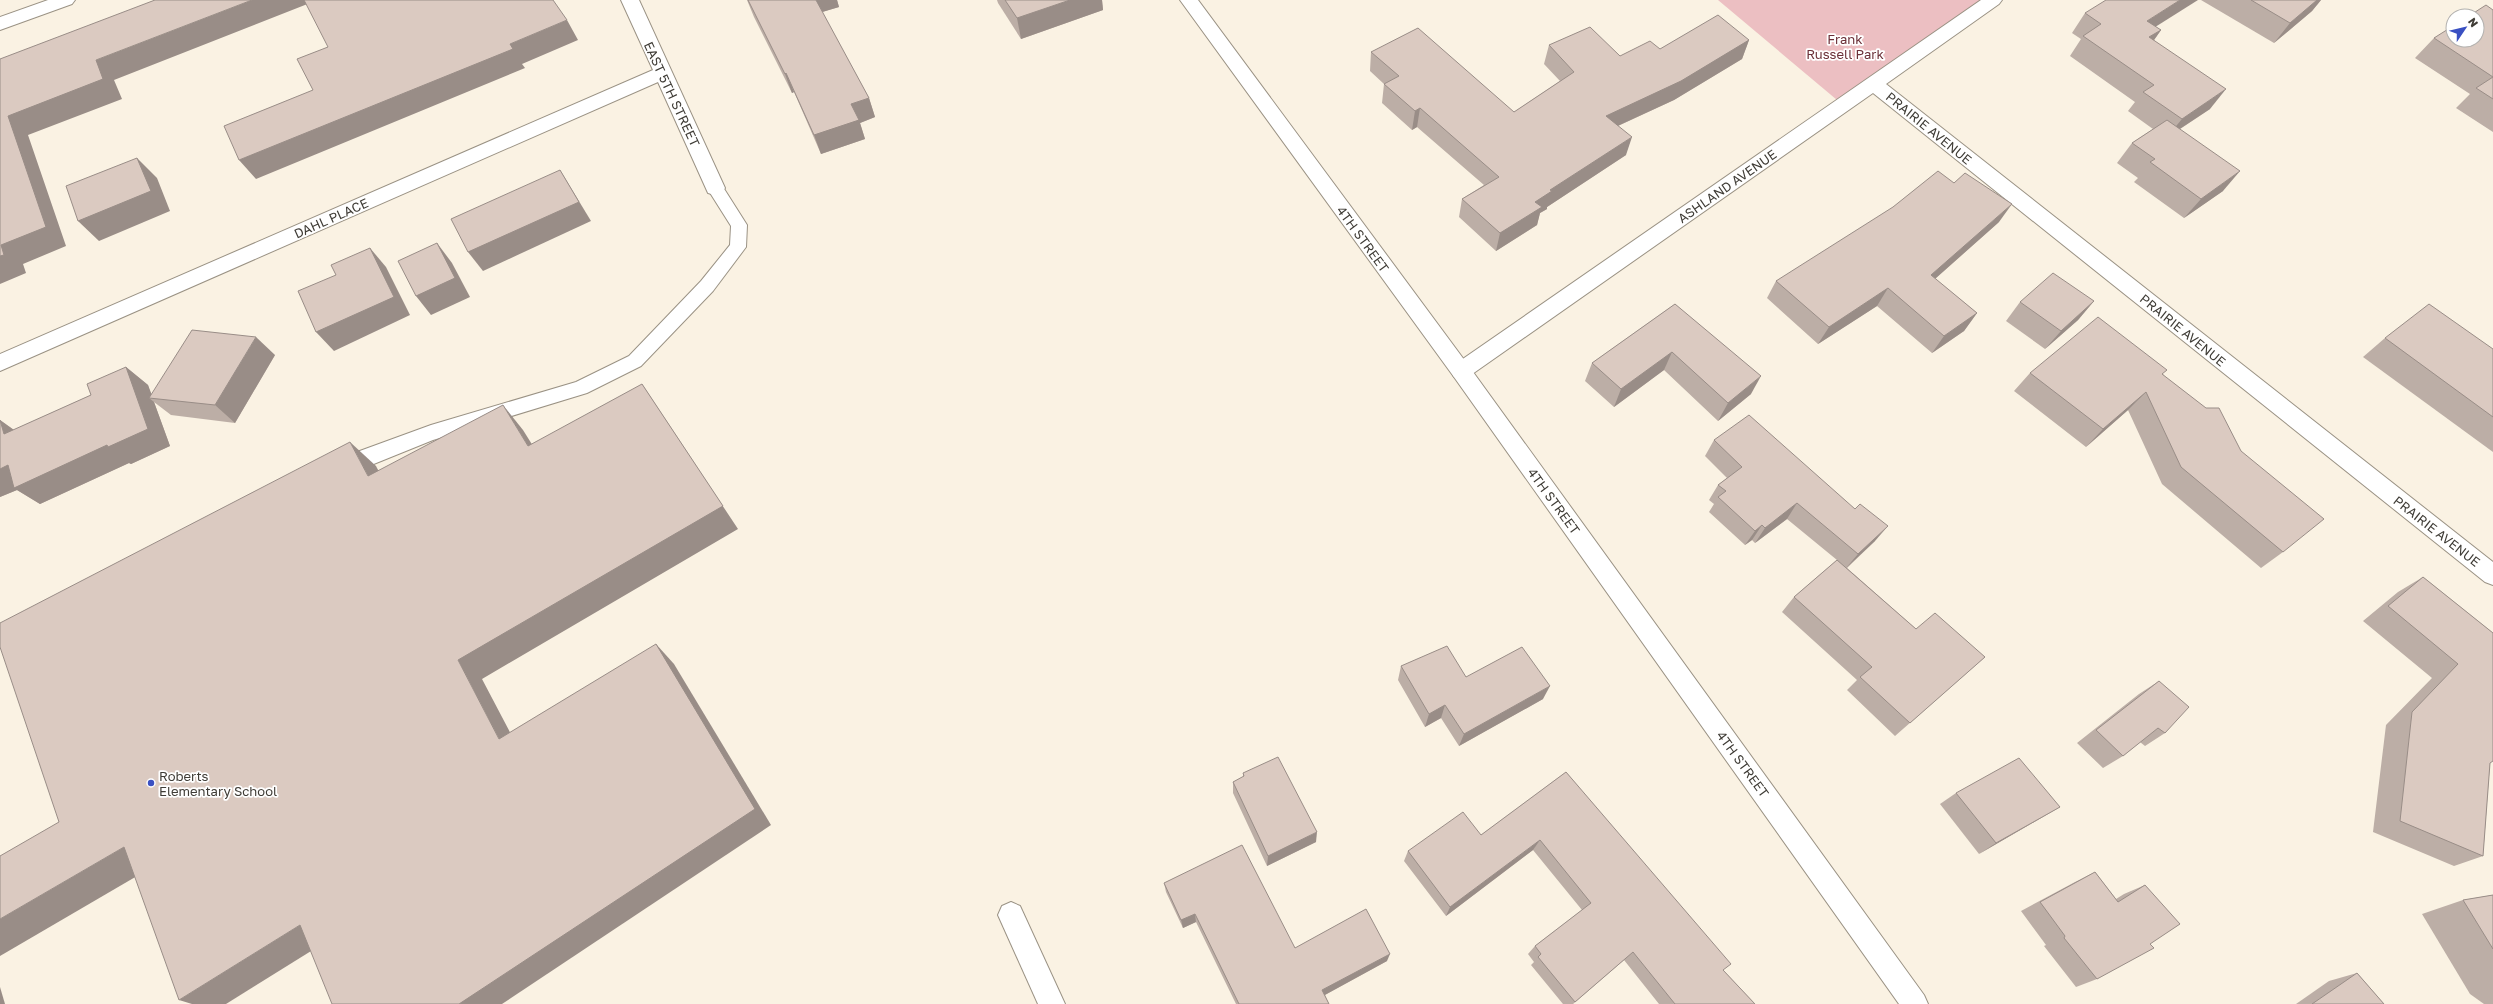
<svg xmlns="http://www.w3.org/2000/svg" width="2493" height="1004" font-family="'Golos Text',sans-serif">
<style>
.green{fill:#ecbfc2}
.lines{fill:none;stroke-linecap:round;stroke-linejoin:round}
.lane-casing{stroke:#9a9284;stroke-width:2}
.street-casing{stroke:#9a9284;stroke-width:2}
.secondary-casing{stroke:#9a9284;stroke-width:2}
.lane{fill:#fff;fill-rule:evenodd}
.street{fill:#fff;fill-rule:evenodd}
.secondary{fill:#fff;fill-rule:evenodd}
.wall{fill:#bcaea6}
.shaded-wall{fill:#998d87}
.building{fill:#dbcac1;stroke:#998d87}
.poi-dot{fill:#3a50c2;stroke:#fff;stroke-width:1.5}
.labels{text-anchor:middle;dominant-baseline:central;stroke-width:3.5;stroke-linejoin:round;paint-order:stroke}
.park-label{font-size:13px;fill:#6b3038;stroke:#fff}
.street-label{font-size:13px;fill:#3f3c36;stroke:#fff}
.poi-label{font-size:13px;fill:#3f3c36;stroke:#fff;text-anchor:start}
</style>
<rect width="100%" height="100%" fill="#faf2e3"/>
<polygon class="green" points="1718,0 1993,0 1843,105"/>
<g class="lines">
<defs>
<polygon id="lane" points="715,182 721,184 747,225 746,247 713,291 641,366 587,393 433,440 344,476 337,474 335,468 337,462 357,452 431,425 576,382 629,356 701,281 730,245 731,226 707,188 709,184"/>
<g id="street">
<polygon points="48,0 75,0 72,4 0,30 0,17"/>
<polygon points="621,0 639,0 725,188 722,193 715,195 708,193 658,82 0,371 0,354 653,70"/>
<polygon points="1981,0 2002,0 1999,4 1886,84 2493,562 2493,585 2485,582 1873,93 1468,377 1461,380 1454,377 1451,371 1454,365"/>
<polygon points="1011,902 1020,906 1065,1004 1038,1004 998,915 1002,906"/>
</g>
<polygon id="secondary" points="1180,0 1198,0 1468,365 1924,995 1928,1004 1899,1004 1454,377"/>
</defs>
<use href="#lane" class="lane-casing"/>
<use href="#street" class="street-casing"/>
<use href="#secondary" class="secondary-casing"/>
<use href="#lane" class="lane"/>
<use href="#street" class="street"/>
<use href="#secondary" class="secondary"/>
</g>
<g class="wall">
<polygon points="747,0 837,0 839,7 822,12 869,98 875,117 860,123 865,139 821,154 794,92 792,93 754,17"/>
<polygon points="997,0 1102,0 1103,10 1021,39 998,3"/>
<polygon points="2201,0 2321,0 2312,11 2274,43"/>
<polygon points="2493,10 2493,132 2456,108 2470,94 2415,58 2434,38"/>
<polygon points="2085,13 2156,27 2161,30 2154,40 2210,109 2180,129 2223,191 2184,218 2134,182 2138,178 2117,163 2132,143 2153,129 2128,111 2135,102 2070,56 2081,39 2072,33"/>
<polygon points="1749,40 1742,59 1674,100 1618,126 1626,155 1547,207 1547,209 1540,213 1537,225 1496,251 1459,217 1462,199 1484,185 1417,127 1412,130 1382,103 1384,84 1370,71 1371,52 1514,112 1560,81 1544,64 1549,45 1620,56 1660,49"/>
<polygon points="1999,222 1935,279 1977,313 1964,331 1932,353 1877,306 1818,344 1767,298 1776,281"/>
<polygon points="2094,301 2078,320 2045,349 2006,321 2020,302"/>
<polygon points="1675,304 1751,394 1718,421 1664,370 1614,407 1585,381 1592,363"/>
<polygon points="2385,338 2493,349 2493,452 2363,357"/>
<polygon points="275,355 235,423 171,415 154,402 170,446 131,464 129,463 40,504 17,490 0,497 0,420 14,430 91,395 126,367 148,385 151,395"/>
<polygon points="2030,373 2163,374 2283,552 2261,568 2162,484 2128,410 2086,447 2014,391"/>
<polygon points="1714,440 1875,541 1847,568 1916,629 1985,657 1895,736 1847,690 1857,680 1782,612 1794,597 1837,560 1787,519 1755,543 1752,540 1745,545 1709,512 1714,504 1709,500 1718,485 1727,478 1705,456"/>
<polygon points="2423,577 2493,633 2490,763 2483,856 2454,866 2373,832 2386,725 2432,678 2363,621 2398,592"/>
<polygon points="1401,666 1466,677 1543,699 1459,746 1441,718 1425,727 1398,680"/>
<polygon points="2159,681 2165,733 2145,746 2140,742 2123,756 2103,768 2077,743 2139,694"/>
<polygon points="1566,772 1723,970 1755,1004 1659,1004 1624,960 1573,1004 1563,1004 1531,965 1534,962 1528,954 1535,946 1582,910 1533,850 1446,916 1404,861 1408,851 1481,835"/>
<polygon points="1243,773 1316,842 1267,866 1233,793 1233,782 1243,777"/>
<polygon points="1956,793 2060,807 1979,854 1940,804"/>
<polygon points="2095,872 2116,899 2124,894 2145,885 2097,979 2076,987 2044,946 2046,945 2021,911 2075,882"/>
<polygon points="1164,883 1295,948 1387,961 1325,995 1329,1004 1236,1004 1196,922 1183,928 1166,892"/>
<polygon points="2493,895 2493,1004 2484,1004 2470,994 2422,914 2463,900"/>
<polygon points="2357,973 2384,1004 2296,1004 2329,981"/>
</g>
<g class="shaded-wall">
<polygon points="252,0 308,0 310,3 114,80 122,99 28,135 66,246 23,264 26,273 0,284 0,256 8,116 96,60"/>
<polygon points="814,0 837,0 839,7 819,13"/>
<polygon points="1070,0 1102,0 1103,10 1021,39 1017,18"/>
<polygon points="2180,0 2198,0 2133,41 2147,21"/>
<polygon points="2317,0 2321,0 2312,11 2274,43 2290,23"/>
<polygon points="567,20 578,40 522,64 525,68 256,179 239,160 510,44"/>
<polygon points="2161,30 2147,50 2149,37"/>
<polygon points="1749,40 1742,59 1674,100 1600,134 1606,116"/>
<polygon points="786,73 794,92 792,93 785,74"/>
<polygon points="2226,89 2210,109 2166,138 2182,119"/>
<polygon points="869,98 875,117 860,123 865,139 821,154 814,135 851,104"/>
<polygon points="1420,108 1417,127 1412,130 1415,111"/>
<polygon points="1632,137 1626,155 1547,207 1547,209 1540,213 1537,225 1496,251 1500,233 1535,202 1550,190"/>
<polygon points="137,158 157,178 170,211 99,241 78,221"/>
<polygon points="560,170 591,221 483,271 468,252"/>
<polygon points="2240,171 2223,191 2184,218 2201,199"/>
<polygon points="2012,204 1999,222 1919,293 1931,275"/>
<polygon points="437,243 452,263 470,297 431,315 416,296"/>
<polygon points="370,248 386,267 410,315 334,351 316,332"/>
<polygon points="1888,288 1877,306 1818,344 1829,327"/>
<polygon points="2094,301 2078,320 2045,349 2061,331"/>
<polygon points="1977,313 1964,331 1932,353 1944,336"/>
<polygon points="256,337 275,355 235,423 215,405"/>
<polygon points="1672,352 1664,370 1614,407 1621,389"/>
<polygon points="126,367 148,385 153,398 149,398 154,402 170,446 131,464 129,463 40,504 17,490 0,497 0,469"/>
<polygon points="1761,376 1751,394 1718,421 1728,403"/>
<polygon points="642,384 738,529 482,679 523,757 499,739 458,660"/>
<polygon points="2146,392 2128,410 2086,447 2103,429"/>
<polygon points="503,405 523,430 548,470 528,446"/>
<polygon points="0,420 25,438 4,434"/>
<polygon points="350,442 376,466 393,499 368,476"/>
<polygon points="1797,503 1787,519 1755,543 1765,528"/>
<polygon points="1762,525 1752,540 1745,545 1755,531"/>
<polygon points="1888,526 1875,541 1846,568 1858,554"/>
<polygon points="656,644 674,664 771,825 502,1004 459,1004"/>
<polygon points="1550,686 1543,699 1459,746 1464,734"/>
<polygon points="1445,705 1441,718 1425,727 1429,714"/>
<polygon points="2060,807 2041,818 1979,854 1996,843"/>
<polygon points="1317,832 1316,842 1267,866 1268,856"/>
<polygon points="1540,840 1533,850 1446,916 1450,907"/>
<polygon points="124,847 161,862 0,956 0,919"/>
<polygon points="1195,914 1196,922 1183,928 1181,920"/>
<polygon points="300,925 332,938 226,1004 192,1004 179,1000"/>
<polygon points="1390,954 1387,961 1321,997 1322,990"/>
<polygon points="0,987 5,1004 0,1004"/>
</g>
<g class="building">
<polygon points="155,0 252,0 96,60 103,79 8,116 46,227 1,245 4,255 0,256 0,59"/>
<polygon points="304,0 553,0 567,20 510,44 513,49 239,160 224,126 313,90 297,59 328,47"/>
<polygon points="748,0 816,0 869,98 851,104 859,120 814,135 786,73 785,74"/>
<polygon points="1005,0 1070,0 1017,18"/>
<polygon points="2106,0 2180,0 2147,21 2161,30 2149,37 2226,89 2182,119 2143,92 2154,85 2083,36 2101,24 2085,13"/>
<polygon points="2251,0 2317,0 2290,23"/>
<polygon points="2486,5 2493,10 2493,99 2476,88 2493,77 2434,38 2453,26 2453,40 2477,40 2477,16 2469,16"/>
<polygon points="1718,15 1749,40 1681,81 1606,116 1632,137 1550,190 1552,191 1535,202 1542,207 1500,233 1462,199 1499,177 1420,108 1415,111 1384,84 1399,76 1371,52 1418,28 1514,112 1574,72 1549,45 1590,27 1620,56 1650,41 1660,49"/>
<polygon points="2167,120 2240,171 2201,199 2150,162 2155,159 2132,143"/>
<polygon points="137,158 151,191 78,221 66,186"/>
<polygon points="560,170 579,202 468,252 451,219"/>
<polygon points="1938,171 1954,183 1965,173 2012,204 1931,275 1977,313 1944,336 1888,288 1829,327 1776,281 1893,207"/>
<polygon points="437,243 455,278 416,296 398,261"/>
<polygon points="370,248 394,297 316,332 298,291 336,275 331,265"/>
<polygon points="2053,273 2094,301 2061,331 2020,302"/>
<polygon points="1675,304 1761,376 1728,403 1672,352 1621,389 1592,363"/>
<polygon points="2429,304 2493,349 2493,417 2385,338"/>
<polygon points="2098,317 2167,370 2162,374 2206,408 2219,408 2241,451 2324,519 2283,552 2181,467 2146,392 2103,429 2030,373"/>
<polygon points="192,330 256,337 215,405 149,398"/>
<polygon points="126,367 148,429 108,447 107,445 14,488 8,465 0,469 0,420 4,434 91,395 87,384"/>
<polygon points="642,384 723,506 458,660 499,739 656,644 755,809 459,1004 332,1004 300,925 179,1000 124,847 0,919 0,856 59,822 0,647 0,623 350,442 368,476 503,405 528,446"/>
<polygon points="1749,415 1855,509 1860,504 1888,526 1858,554 1797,503 1765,528 1762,525 1755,531 1718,497 1726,491 1718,485 1742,467 1714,440"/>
<polygon points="1837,560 1916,629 1935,613 1985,657 1910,723 1860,677 1872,667 1794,597"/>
<polygon points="2423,577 2493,633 2493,761 2490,763 2483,856 2400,821 2412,712 2458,664 2388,606"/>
<polygon points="1447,646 1466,677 1522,647 1550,686 1464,734 1445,705 1429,714 1401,666"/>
<polygon points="2159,681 2189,707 2165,733 2158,728 2123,756 2096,730"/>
<polygon points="1278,757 1317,832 1268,856 1233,782 1244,776 1243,773"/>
<polygon points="2019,758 2060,807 1996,843 1956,793"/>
<polygon points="1566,772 1731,964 1723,970 1755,1004 1675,1004 1633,952 1575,1002 1538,957 1541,954 1535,946 1591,903 1540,840 1450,907 1408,851 1463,812 1481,835"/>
<polygon points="1242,845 1295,948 1366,909 1390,954 1322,990 1329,1004 1239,1004 1195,914 1181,920 1164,883"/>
<polygon points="2095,872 2118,902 2145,885 2180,924 2150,944 2154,948 2097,979 2064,938 2065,936 2040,902"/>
<polygon points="2493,895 2493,949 2463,900"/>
<polygon points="2357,973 2384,1004 2312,1004"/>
</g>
<circle class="poi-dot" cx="151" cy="783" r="4"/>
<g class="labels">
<g class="park-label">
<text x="1845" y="39">Frank<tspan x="1845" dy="15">Russell Park</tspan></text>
</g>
<g class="street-label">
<text transform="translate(672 94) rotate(65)">EAST 5TH STREET</text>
<text transform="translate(1929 128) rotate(39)">PRAIRIE AVENUE</text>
<text transform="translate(1727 186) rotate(-35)">ASHLAND AVENUE</text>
<text transform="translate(331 218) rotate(-24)">DAHL PLACE</text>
<text transform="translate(1363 239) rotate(54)">4TH STREET</text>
<text transform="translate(2183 330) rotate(39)">PRAIRIE AVENUE</text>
<text transform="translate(1554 501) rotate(54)">4TH STREET</text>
<text transform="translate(2437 531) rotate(38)">PRAIRIE AVENUE</text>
<text transform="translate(1743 764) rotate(54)">4TH STREET</text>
</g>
<g class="poi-label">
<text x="159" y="776">Roberts<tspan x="159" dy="15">Elementary School</tspan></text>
</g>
</g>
<g transform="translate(2465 28) rotate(55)"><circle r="19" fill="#ffffff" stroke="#b2b1af"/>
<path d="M0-3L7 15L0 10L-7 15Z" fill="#3a50c2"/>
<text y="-6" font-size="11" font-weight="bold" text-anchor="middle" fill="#3f3c36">N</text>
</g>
</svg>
